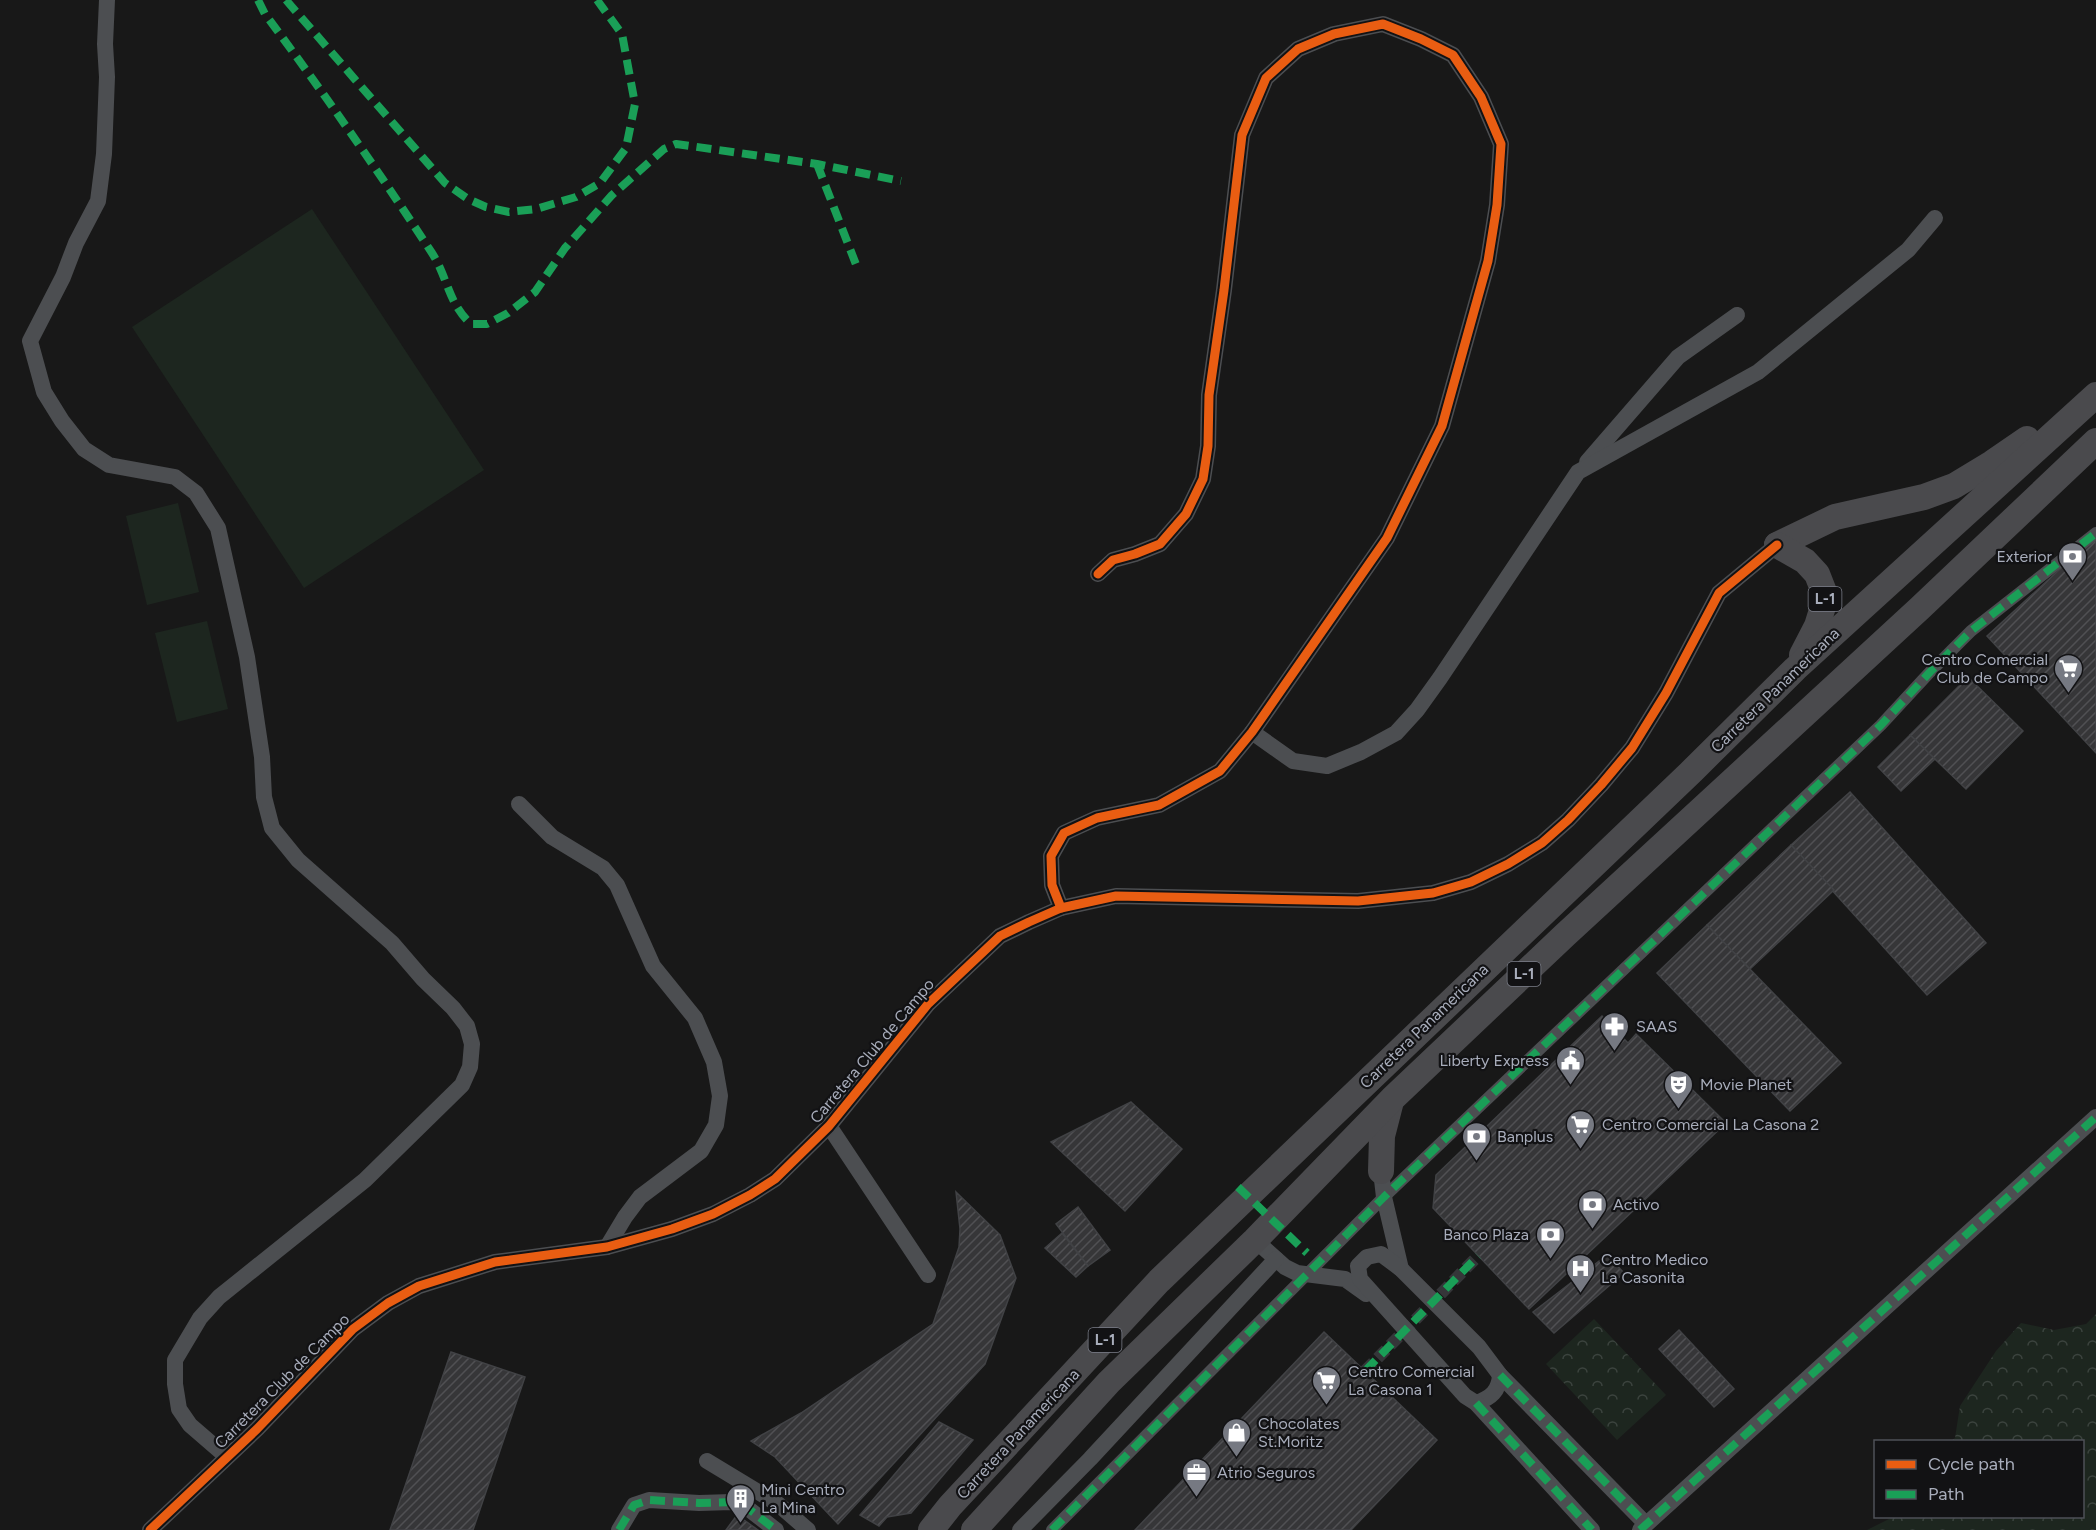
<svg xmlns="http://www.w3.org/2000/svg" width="2096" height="1530" font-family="Figtree,sans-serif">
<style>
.park{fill:url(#park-crowns)}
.pitch{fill:#1d261f}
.building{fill:url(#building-hatch);stroke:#414245;stroke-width:1.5}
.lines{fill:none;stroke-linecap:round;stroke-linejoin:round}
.pedestrian-tunnel{stroke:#353639;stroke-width:12;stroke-dasharray:12 6;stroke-linecap:butt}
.pedestrian{stroke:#4c4e51;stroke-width:12}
.minor{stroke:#4c4e51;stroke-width:16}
.primary{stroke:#4a4a4d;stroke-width:26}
.quiet{stroke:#1a9f57;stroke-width:8;stroke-dasharray:15 8;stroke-linecap:butt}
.cycleway-casing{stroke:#121214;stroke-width:13}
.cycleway{stroke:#e95d12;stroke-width:9}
.labels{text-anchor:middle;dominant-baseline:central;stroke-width:4.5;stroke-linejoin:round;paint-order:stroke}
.shield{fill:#121214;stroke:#7b7e89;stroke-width:1.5}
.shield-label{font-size:15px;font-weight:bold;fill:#a8adbb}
.poi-label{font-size:16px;fill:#a8adbb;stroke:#121214;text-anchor:start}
.street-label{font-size:16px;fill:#a8adbb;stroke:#121214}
</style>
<defs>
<pattern id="park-crowns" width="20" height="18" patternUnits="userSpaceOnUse" patternTransform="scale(1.5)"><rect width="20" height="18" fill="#1d261f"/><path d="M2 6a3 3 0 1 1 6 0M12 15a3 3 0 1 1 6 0" fill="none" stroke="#3b433e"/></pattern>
<pattern id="building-hatch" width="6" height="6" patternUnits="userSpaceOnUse" patternTransform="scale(1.5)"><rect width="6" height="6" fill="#363638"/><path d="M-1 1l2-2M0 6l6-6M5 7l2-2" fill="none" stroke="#505053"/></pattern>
</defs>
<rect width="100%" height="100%" fill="#181818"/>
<g class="park">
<polygon points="2096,1314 2096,1530 1867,1530 1893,1517 2082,1516 2082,1442 1951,1441 1955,1438 1960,1406 1996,1351 2021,1323 2054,1330 2086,1324"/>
<polygon points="1594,1319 1666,1395 1617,1440 1546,1364"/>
</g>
<g class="pitch">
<polygon points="312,209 484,470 304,588 132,327"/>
<polygon points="178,503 199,592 147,605 126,516"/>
<polygon points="207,621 228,709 177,722 155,633"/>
</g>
<g class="building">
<polygon points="2096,536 2096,753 1987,636"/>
<polygon points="1968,677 2023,731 1966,789 1910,735"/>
<polygon points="1910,735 1935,759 1901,791 1878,767"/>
<polygon points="1850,792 1986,943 1927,995 1791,845"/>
<polygon points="1791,845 1834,890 1750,969 1707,925"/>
<polygon points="1707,925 1841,1063 1790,1111 1657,973"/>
<polygon points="1602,1016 1628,1043 1636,1034 1726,1123 1529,1309 1433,1208 1436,1175"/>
<polygon points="1131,1102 1182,1149 1125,1211 1051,1142"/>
<polygon points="956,1192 1000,1235 1016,1278 985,1364 838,1524 775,1457 751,1441 801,1413 933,1324 959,1247 960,1229"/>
<polygon points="1078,1207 1110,1250 1088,1266 1056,1224"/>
<polygon points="1062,1233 1088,1266 1076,1277 1045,1248"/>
<polygon points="1607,1255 1624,1273 1554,1333 1533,1312"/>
<polygon points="1679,1330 1734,1389 1714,1407 1659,1349"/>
<polygon points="1324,1332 1437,1440 1351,1530 1135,1530"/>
<polygon points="451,1352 525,1377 473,1530 390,1530"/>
<polygon points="939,1422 973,1440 911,1513 887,1517 879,1526 860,1515"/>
<polygon points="737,1515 758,1530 726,1530"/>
</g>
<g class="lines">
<polyline class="pedestrian-tunnel" points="1365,1371 1478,1256"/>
<polyline class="pedestrian" points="1052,1530 1384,1197 1881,725 1930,672 1971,631 2096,533"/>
<g class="minor">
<polyline points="107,0 105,44 107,77 104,154 98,201 76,243 63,277 30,341 44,392 62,421 84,449 109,465 175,477 196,493 218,528 247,657 262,757 264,797 272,828 298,860 392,943 423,979 453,1008 467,1026 472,1044 470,1067 462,1085 365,1180 219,1297 200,1318 175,1360 175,1384 179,1409 190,1425 227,1457"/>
<polyline points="1587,462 1678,357 1737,315"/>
<polyline points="1252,732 1293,761 1327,766 1361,752 1396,733 1417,710 1440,678 1578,472 1758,372 1908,250 1935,218"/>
<polyline points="519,804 552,837 603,868 617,885 653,966 695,1018 714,1062 720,1096 716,1125 701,1151 640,1197 625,1217 607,1247"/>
<polyline points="1061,908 1052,885 1051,856 1064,833 1097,818 1159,805 1220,771 1252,732 1387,538 1442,426 1488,261 1497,205 1501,144 1481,97 1453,55 1421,39 1383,24 1334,34 1298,49 1266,78 1242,135 1224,290 1209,395 1208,446 1203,479 1186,514 1160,544 1135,554 1113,560 1098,574"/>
<polyline points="829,1126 928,1275"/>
<polyline points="1381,1171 1384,1197 1401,1269"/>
<polyline points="1255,1240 1285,1267 1297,1273 1345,1279 1366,1294"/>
<path d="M 1476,1403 C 1491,1398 1499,1391 1500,1375"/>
<polyline points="707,1461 778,1504 808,1530"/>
<polyline points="150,1530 257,1429 353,1329 388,1303 419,1286 495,1262 607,1247 672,1229 713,1214 750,1195 775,1179 829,1126 928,1004 1000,936 1029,922 1061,908 1116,896 1358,901 1433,893 1471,882 1508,864 1542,843 1568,820 1601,785 1632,748 1666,693 1719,593 1777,545"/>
<polyline points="619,1530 634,1505 649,1500 699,1503 732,1502 741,1503 776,1530"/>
<polyline points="1020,1530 1090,1459 1276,1259"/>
<polyline points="1592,1530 1476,1403 1465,1396 1360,1279 1358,1266 1367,1257 1381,1254 1401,1269 1479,1347 1500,1375 1646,1524"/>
<polyline points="1640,1530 2096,1117"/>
</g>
<g class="primary">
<polyline points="1777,545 1835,517 1924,497 1954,486 1992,463 2027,439"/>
<polyline points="1777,545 1805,561 1817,574 1826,597 1817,626 1802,655"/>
<polyline points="1381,1171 1382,1136 1391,1101"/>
<polyline points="931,1530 950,1506 1159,1281 1692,771 1795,669 2096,395"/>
<polyline points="974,1530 1109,1382 1255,1240 1392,1099 1565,935 1920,608 2096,441"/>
</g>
<g class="quiet">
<path d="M 258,0 L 265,14 C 323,92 379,172 432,253 C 448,278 448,303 471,324 L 487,324 L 508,313 L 535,292 L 565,248 L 612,195 L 664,149 L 676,144 L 817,164 L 901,181"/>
<polyline points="286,0 445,183 468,199 486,207 509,212 536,209 576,197 600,183 626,148 635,104 622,34 597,0"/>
<polyline points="817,164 857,267"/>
<polyline points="1238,1187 1307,1253"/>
<polyline points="1365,1371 1478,1256"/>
<polyline points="1500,1375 1646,1524"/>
<polyline points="1476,1403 1592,1530"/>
<polyline points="619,1530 634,1505 649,1500 699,1503 732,1502 741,1503 776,1530"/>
<polyline points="1052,1530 1384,1197 1881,725 1930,672 1971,631 2096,533"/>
<polyline points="1640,1530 2096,1117"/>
</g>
<defs>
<g id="cycleway">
<polyline points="1061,908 1052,885 1051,856 1064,833 1097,818 1159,805 1220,771 1252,732 1387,538 1442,426 1488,261 1497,205 1501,144 1481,97 1453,55 1421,39 1383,24 1334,34 1298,49 1266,78 1242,135 1224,290 1209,395 1208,446 1203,479 1186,514 1160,544 1135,554 1113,560 1098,574"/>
<polyline points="150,1530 257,1429 353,1329 388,1303 419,1286 495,1262 607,1247 672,1229 713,1214 750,1195 775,1179 829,1126 928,1004 1000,936 1029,922 1061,908 1116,896 1358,901 1433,893 1471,882 1508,864 1542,843 1568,820 1601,785 1632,748 1666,693 1719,593 1777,545"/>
</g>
</defs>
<use href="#cycleway" class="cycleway-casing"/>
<use href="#cycleway" class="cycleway"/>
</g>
<defs>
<symbol id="bank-pin" viewBox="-11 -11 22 30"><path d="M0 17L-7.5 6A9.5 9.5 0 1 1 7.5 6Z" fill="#767982" stroke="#121214"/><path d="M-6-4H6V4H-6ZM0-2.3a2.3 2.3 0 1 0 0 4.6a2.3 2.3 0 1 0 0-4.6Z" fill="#fff"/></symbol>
<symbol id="supermarket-pin" viewBox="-11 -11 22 30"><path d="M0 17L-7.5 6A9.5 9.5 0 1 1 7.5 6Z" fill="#767982" stroke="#121214"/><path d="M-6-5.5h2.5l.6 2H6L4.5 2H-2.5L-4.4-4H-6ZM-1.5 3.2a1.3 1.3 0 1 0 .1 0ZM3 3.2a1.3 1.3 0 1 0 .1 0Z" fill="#fff"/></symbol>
<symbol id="pharmacy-pin" viewBox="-11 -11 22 30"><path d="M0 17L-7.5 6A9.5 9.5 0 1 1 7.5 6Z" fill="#767982" stroke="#121214"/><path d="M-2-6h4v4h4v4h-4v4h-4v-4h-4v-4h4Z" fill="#fff"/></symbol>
<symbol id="civic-pin" viewBox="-11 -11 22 30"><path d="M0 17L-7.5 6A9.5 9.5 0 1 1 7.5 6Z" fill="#767982" stroke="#121214"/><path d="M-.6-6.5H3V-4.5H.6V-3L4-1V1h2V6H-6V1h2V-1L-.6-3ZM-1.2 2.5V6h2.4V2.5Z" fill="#fff"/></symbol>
<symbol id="theatre-pin" viewBox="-11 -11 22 30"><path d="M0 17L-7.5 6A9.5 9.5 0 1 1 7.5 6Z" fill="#767982" stroke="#121214"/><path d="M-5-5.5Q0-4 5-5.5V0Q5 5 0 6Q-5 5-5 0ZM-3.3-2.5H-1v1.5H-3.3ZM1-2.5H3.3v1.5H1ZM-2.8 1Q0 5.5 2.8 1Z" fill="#fff"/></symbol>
<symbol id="hospital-pin" viewBox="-11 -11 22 30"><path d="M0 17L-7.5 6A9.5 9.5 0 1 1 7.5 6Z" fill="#767982" stroke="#121214"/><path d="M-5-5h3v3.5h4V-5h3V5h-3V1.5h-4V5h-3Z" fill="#fff"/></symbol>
<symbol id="shop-pin" viewBox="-11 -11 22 30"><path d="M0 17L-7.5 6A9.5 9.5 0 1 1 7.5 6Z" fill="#767982" stroke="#121214"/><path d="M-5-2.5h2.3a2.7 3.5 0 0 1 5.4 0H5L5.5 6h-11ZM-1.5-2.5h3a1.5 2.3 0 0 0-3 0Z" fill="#fff"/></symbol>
<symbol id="office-pin" viewBox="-11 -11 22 30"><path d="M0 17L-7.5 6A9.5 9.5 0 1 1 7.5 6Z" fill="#767982" stroke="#121214"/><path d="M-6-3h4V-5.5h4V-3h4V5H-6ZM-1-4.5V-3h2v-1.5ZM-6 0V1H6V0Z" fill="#fff"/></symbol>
<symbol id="building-pin" viewBox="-11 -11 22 30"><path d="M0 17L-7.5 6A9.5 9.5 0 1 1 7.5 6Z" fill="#767982" stroke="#121214"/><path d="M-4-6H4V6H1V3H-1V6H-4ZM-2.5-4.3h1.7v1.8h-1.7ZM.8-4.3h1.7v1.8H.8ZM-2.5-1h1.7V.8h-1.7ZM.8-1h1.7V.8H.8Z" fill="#fff"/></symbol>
</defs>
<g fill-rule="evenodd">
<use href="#bank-pin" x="2056" y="540" width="33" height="45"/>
<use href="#supermarket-pin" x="2052" y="652" width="33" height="45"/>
<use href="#pharmacy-pin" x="1598" y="1010" width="33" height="45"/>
<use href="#civic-pin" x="1554" y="1044" width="33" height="45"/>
<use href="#theatre-pin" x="1662" y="1068" width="33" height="45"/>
<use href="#supermarket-pin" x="1564" y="1108" width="33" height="45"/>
<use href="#bank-pin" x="1460" y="1120" width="33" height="45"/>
<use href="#bank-pin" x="1576" y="1188" width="33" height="45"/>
<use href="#bank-pin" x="1534" y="1218" width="33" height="45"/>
<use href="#hospital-pin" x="1564" y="1252" width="33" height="45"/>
<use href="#supermarket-pin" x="1310" y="1364" width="33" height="45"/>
<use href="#shop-pin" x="1220" y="1416" width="33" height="45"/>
<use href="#office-pin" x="1180" y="1456" width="33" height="45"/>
<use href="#building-pin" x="724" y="1482" width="33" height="45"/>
</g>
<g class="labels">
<g class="shield">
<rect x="1808.5" y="587" width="33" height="24" rx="4.5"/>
<rect x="1507.5" y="962" width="33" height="24" rx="4.5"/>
<rect x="1088.5" y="1328" width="33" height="24" rx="4.5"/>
</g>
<g class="shield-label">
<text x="1825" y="599">L-1</text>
<text x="1524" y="974">L-1</text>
<text x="1105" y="1340">L-1</text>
</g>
<g class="poi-label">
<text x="2052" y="556" text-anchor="end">Exterior</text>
<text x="2048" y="659" text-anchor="end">Centro Comercial<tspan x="2048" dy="18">Club de Campo</tspan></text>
<text x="1636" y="1026">SAAS</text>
<text x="1549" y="1060" text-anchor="end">Liberty Express</text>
<text x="1700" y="1084">Movie Planet</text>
<text x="1602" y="1124">Centro Comercial La Casona 2</text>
<text x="1497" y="1136">Banplus</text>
<text x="1613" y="1204">Activo</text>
<text x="1529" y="1234" text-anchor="end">Banco Plaza</text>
<text x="1601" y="1259">Centro Medico<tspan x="1601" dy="18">La Casonita</tspan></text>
<text x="1348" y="1371">Centro Comercial<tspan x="1348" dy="18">La Casona 1</tspan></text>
<text x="1258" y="1423">Chocolates<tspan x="1258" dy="18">St.Moritz</tspan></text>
<text x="1217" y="1472">Atrio Seguros</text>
<text x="761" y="1489">Mini Centro<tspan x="761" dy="18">La Mina</tspan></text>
</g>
<g class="street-label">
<text transform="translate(1775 690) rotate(-44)">Carretera Panamericana</text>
<text transform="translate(1424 1026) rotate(-44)">Carretera Panamericana</text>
<text transform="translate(872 1051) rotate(-50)">Carretera Club de Campo</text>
<text transform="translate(282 1381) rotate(-45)">Carretera Club de Campo</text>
<text transform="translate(1018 1434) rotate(-47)">Carretera Panamericana</text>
</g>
</g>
<rect x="1874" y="1440" width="210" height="78" fill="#121214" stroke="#4e5057" stroke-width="1.5"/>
<rect x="1886" y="1460" width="30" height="9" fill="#e95d12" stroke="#4e5057" stroke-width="1.5"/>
<text x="1928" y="1470" font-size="18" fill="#a8adbb">Cycle path</text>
<rect x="1886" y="1490" width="30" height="9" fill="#1a9f57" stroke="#4e5057" stroke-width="1.5"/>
<text x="1928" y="1500" font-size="18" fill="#a8adbb">Path</text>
</svg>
